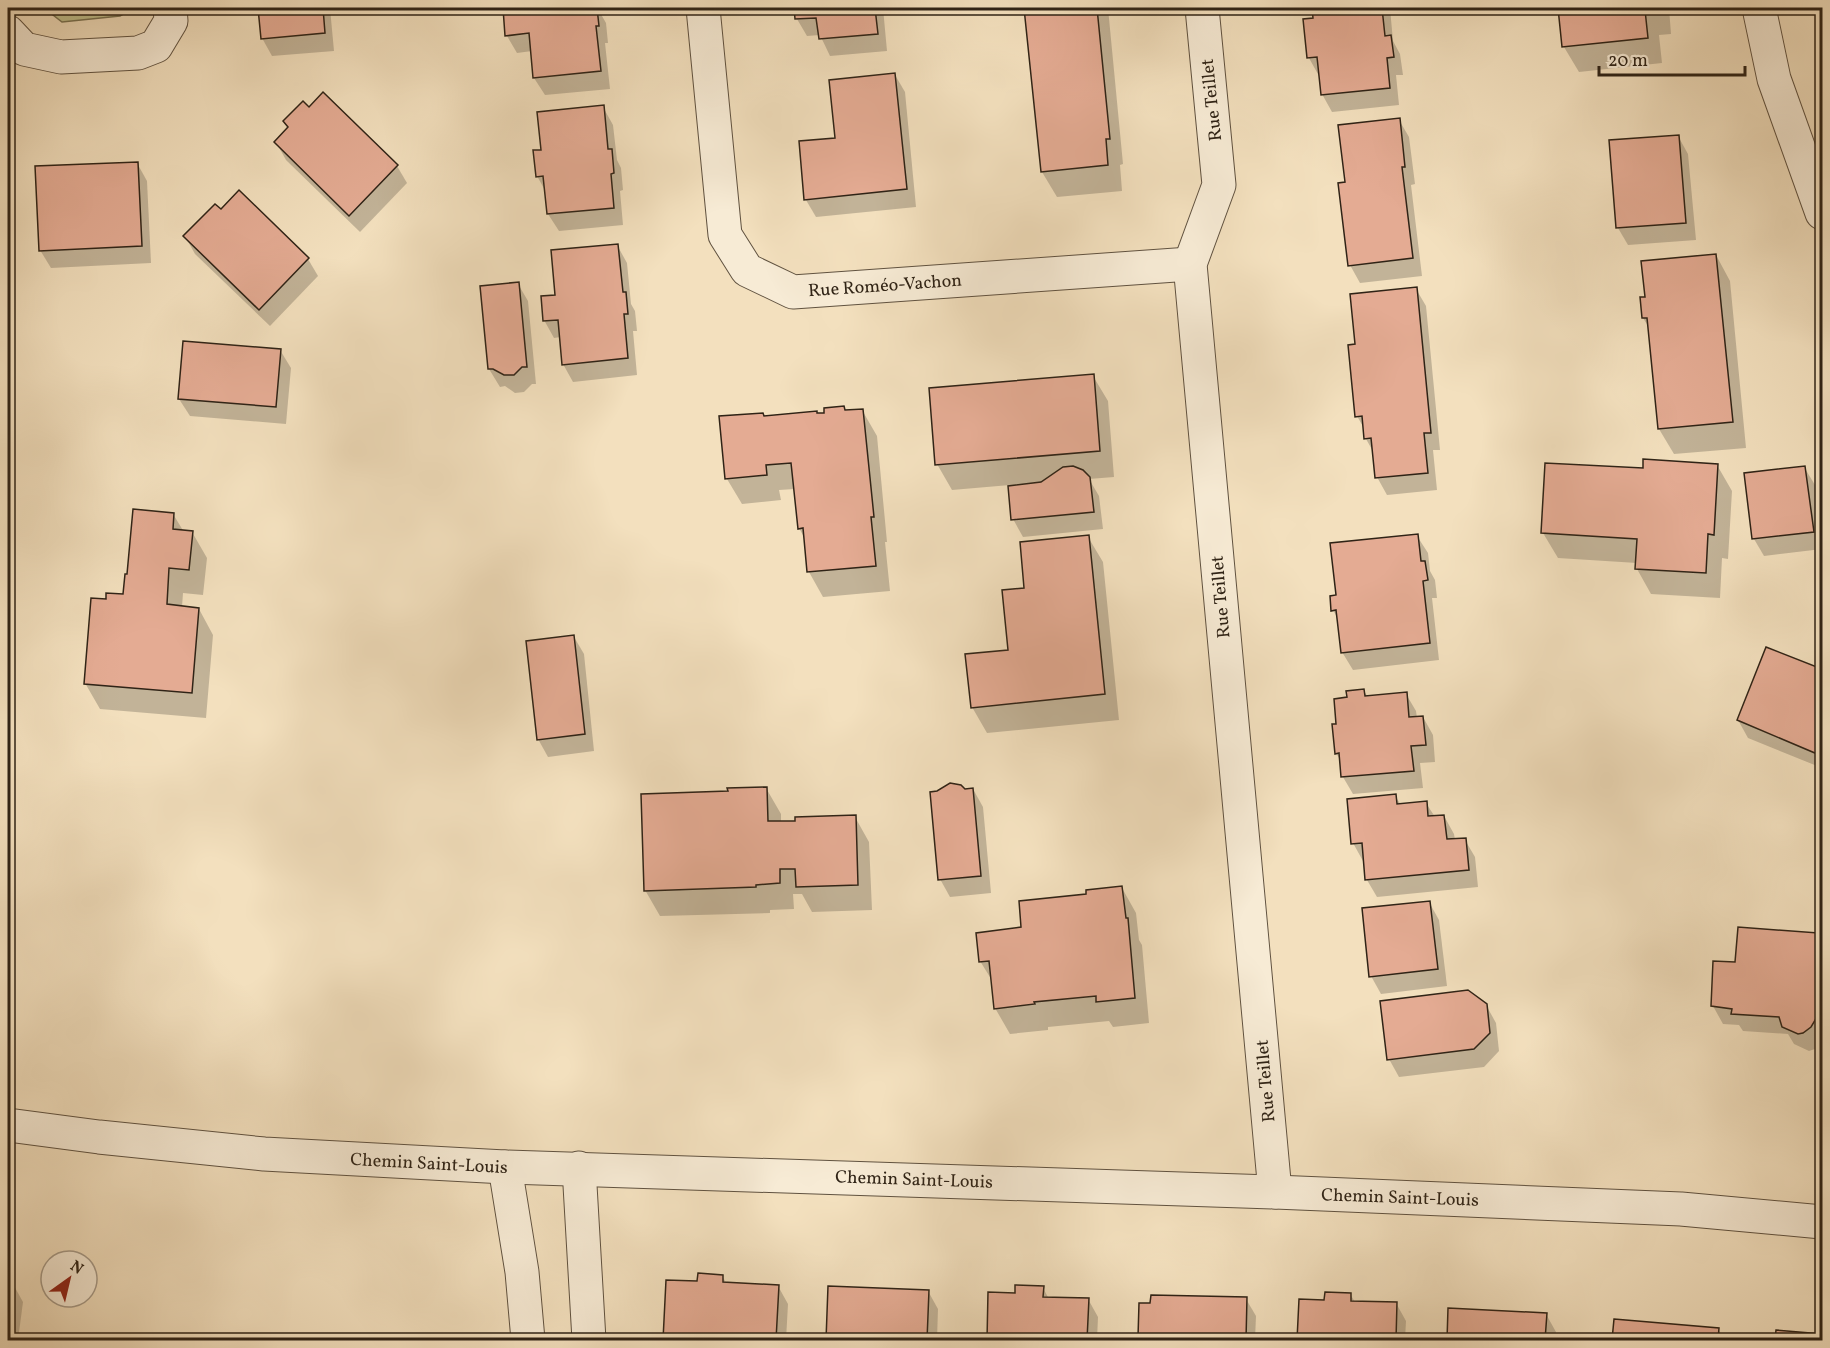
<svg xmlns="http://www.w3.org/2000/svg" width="1830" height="1348" viewBox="0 0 1830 1348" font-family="Vollkorn,serif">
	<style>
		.green { fill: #c0c18e; stroke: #787252; stroke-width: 1.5 }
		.shadow { fill: #0003 }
		.building { fill: #e4ab93; stroke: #2f2316; stroke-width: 1.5 }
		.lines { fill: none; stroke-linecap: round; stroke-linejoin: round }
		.minor-casing { stroke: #605240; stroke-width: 35 }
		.minor { stroke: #f7ebd5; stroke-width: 33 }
		.labels { text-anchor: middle; stroke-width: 4.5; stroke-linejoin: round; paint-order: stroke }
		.street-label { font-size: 18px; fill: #2f2316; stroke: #f7ebd5 }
	</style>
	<rect width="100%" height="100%" fill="#f3e0be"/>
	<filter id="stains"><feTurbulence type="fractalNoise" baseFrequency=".00333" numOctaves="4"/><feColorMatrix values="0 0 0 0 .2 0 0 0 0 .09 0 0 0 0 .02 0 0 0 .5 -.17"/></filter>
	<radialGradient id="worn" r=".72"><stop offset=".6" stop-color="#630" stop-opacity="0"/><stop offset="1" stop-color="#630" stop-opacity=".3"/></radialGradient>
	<path class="green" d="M44 8H134L120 16 62 22Z"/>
	<g class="shadow">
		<path d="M260 8H330L334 51 272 56 262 38Z"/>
		<path d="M504 8H601L602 16 606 23 608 43H605L610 89 545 95 534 78 532 51 517 53 507 36Z"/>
		<path d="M796 8H883L887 51 830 56 820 35 807 36 797 19Z"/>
		<path d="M1026 8H1108L1123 164 1120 165 1122 191 1057 197 1042 172Z"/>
		<path d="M1314 8H1390L1393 41 1400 54 1403 75H1396L1399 105 1332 112 1322 94 1320 75 1319 76 1309 58 1305 20 1315 19Z"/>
		<path d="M1559 8H1669L1671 34 1659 35 1662 63 1579 72 1564 47Z"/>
		<path d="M895 75 905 92 916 207 816 217 806 200 837 139Z"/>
		<path d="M603 107 613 125 617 160 621 168 623 190 620 191 623 225 559 231 548 214 546 192 537 176 543 151Z"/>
		<path d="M1399 120 1409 137 1415 184 1411 185 1422 276 1360 283 1350 265 1346 184Z"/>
		<path d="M1678 136 1688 154 1696 240 1628 245 1618 228Z"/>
		<path d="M276 142 397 166 407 183 360 232 286 160Z"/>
		<path d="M137 163 147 181 151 263 51 268 40 250Z"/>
		<path d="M185 236 308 259 318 276 270 326 195 254Z"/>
		<path d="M617 245 627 263 631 304 635 311 637 331H633L637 375 573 382 563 364 561 337 554 338 544 320 557 296Z"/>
		<path d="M1716 255 1730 281 1746 448 1674 454 1659 429 1650 329 1643 318 1646 298Z"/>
		<path d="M518 284 528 301 536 384H532L524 392 515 393 505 386 500 387 489 369Z"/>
		<path d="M1416 289 1426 306 1440 450H1433L1437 490 1387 495 1377 477 1374 453 1366 439 1365 430 1357 416V346Z"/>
		<path d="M280 350 291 368 286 424 190 416 179 399Z"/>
		<path d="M1093 376 1108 401 1114 477 1089 479 1099 496 1103 529 1023 537 1013 519 1010 485 952 490 937 464Z"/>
		<path d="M862 410 877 436 887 542H885L890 591 823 597 809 572 805 539 799 528 795 489 779 490 781 500 742 504 727 479 764 418Z"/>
		<path d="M1717 465 1732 491 1728 559 1722 558 1720 598 1651 594 1637 569V563L1558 558 1543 533 1644 470Z"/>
		<path d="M1804 467 1815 485 1822 549 1764 556 1754 539Z"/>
		<path d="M173 514 184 532H192L207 558 203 595 183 593 182 607 199 609 213 635 206 718 100 709 85 683 107 601 124 596 129 575Z"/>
		<path d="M1417 536 1428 553 1430 571 1435 580 1437 598H1432L1439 660 1353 670 1342 652 1339 621 1333 610 1338 597Z"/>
		<path d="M1088 537 1103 562 1119 720 987 733 972 707 1010 652 1026 589Z"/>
		<path d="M574 637 584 654 594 751 548 757 538 739Z"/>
		<path d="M1767 649 1822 671V768L1748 738 1738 720Z"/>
		<path d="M1363 690 1368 697 1406 694 1416 711 1417 718 1423 717 1433 735 1435 762 1420 763 1423 788 1353 794 1343 777 1341 761 1336 753 1338 726 1349 699Z"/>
		<path d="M766 788 781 814V823L855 817 869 842 872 910 812 912 802 894H793L794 909 770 910V913L660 916 645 890 729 793Z"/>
		<path d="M973 789 983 807 991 893 950 897 940 879 965 790Z"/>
		<path d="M1395 796 1401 805 1426 803 1435 817 1444 816 1454 834 1455 840H1465L1475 857 1478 887 1377 897 1367 880 1365 861H1363L1353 843Z"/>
		<path d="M1122 888 1136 913 1139 940 1142 945 1149 1023 1113 1027 1109 1021 1048 1027V1030L1010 1034 995 1008 993 982 980 961 1023 928 1088 895Z"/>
		<path d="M1822 898V1041L1818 1048 1809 1051 1794 1044 1788 1034 1743 1031 1739 1025 1723 1024 1713 1006 1737 964 1820 934Z"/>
		<path d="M1429 902 1439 920 1447 986 1381 994 1371 976Z"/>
		<path d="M1486 1005 1496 1023 1499 1051 1484 1067 1399 1077 1389 1059Z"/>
		<path d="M722 1276 727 1284 778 1286 788 1304 786 1340H664L667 1281 698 1283Z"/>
		<path d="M8 1283 13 1284 23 1302 18 1340H8Z"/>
		<path d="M829 1288 928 1291 938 1309 937 1340H828Z"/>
		<path d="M1043 1288 1049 1299H1088L1098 1317 1097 1340H988L989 1294 1016 1295Z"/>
		<path d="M1350 1294 1355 1302 1396 1303 1406 1321 1405 1340H1299L1300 1301 1326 1302Z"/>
		<path d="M1246 1299 1256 1316 1255 1340H1142L1140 1337Z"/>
		<path d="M1450 1309 1546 1314 1556 1332 1555 1340H1448Z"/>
		<path d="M1615 1321 1718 1329 1725 1340H1614Z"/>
		<path d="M1777 1331 1822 1335V1340H1776Z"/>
	</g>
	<g class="building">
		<path d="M258 8H323L325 33 261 39Z"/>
		<path d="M503 8H597L599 26H596L601 71 533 78 529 33 505 36Z"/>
		<path d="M794 8H875L878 34 819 39 816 18 795 19Z"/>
		<path d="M1024 8H1097L1110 139H1106L1108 165 1041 172Z"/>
		<path d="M1312 8H1382L1385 36 1391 35 1394 57 1387 58 1390 88 1321 95 1317 57 1307 58 1303 19 1313 18Z"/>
		<path d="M1558 8H1658L1645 10 1648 38 1562 47Z"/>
		<path d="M895 73 907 189 804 200 799 141 835 138 829 80Z"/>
		<path d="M323 92 398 165 349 216 274 142 288 127 283 121 303 101 309 107Z"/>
		<path d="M604 105 608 149H612L614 173 611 174 614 208 547 214 543 176 536 177 533 150H541L537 112Z"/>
		<path d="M1400 118 1405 167H1402L1413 258 1348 266 1338 183 1345 182 1338 125Z"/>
		<path d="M1679 135 1686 223 1616 228 1609 140Z"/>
		<path d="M138 162 142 246 39 251 35 166Z"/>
		<path d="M239 190 309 258 259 310 183 236 215 204 221 209Z"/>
		<path d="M618 244 623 292H626L628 314H624L628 358 562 365 558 320 543 321 541 296 555 295 551 250Z"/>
		<path d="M1716 254 1733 422 1658 429 1647 318H1642L1640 297H1645L1641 261Z"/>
		<path d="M519 282 527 367H522L514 375H504L493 369H488L480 286Z"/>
		<path d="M1417 287 1431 433H1424L1428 473 1375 478 1371 438 1364 439 1362 416 1355 417 1348 345 1355 344 1350 294Z"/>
		<path d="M183 341 281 349 276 407 178 399Z"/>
		<path d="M1094 374 1100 451 935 465 929 388Z"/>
		<path d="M844 406 845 410 863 409 874 517H871L876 566 807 572 803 528 798 529 791 463 766 465 767 475 725 479 719 416 763 413 764 416 817 411V413H824V408Z"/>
		<path d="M1643 459 1718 464 1714 535 1708 534 1706 573 1635 569 1637 539 1541 533 1545 463 1643 468Z"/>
		<path d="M1073 466 1083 470 1090 477 1094 512 1011 520 1008 486 1041 482 1063 467Z"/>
		<path d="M1805 466 1814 532 1752 539 1744 473Z"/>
		<path d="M133 509 174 513 173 529 193 531 189 570 169 568 167 604 199 608 192 693 84 684 91 598 106 599V593L123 594 125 574H127Z"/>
		<path d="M1418 534 1421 561H1425L1428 580 1423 581 1430 643 1341 653 1336 610 1331 611 1330 596 1336 595 1330 543Z"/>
		<path d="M1089 535 1105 694 971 708 965 654 1008 650 1002 590 1024 588 1020 542Z"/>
		<path d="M574 635 585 734 537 740 526 641Z"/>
		<path d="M1766 647 1822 669V756L1737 720Z"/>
		<path d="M1364 689 1365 696 1407 692 1409 717 1423 716 1426 745 1411 746 1414 771 1341 777 1339 753 1335 754 1332 724H1336L1334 699 1347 697 1346 691Z"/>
		<path d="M950 783 961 785 965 789 973 788 981 876 938 880 930 792 937 791Z"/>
		<path d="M767 787 768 821H795V817L856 815 858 885 796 887 795 869H780V883L756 885V887L644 891 641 794 728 791 727 788Z"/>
		<path d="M1396 794 1397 804 1427 801 1428 816 1444 815 1447 839 1466 838 1469 870 1365 880 1362 843 1351 844 1347 799Z"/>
		<path d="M1122 886 1126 918H1128L1135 998 1096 1002V996L1034 1002 1035 1004 994 1009 989 961 979 962 976 933 1021 927 1019 901 1086 894V890Z"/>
		<path d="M1822 888V941L1817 1017 1811 1027 1803 1033 1798 1034 1782 1027 1779 1017 1731 1014 1732 1009 1711 1006 1713 961 1735 962 1738 927 1818 933Z"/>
		<path d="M1430 901 1438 969 1369 977 1362 908Z"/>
		<path d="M1468 990 1487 1004 1490 1033 1474 1049 1387 1060 1380 1001Z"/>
		<path d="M698 1273 723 1275V1282L779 1285 776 1340H663L666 1280 697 1281Z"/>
		<path d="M8 1282 14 1283 8 1335Z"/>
		<path d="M1015 1285 1044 1286 1043 1297 1089 1298 1087 1340H987L988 1292 1015 1293Z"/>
		<path d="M828 1286 929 1290 927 1340H826Z"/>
		<path d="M1325 1292 1351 1293V1301L1397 1302 1396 1340H1297L1299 1299 1324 1300Z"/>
		<path d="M1151 1295 1247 1297 1246 1340H1150V1338L1138 1337 1139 1303H1150Z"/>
		<path d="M1448 1308 1547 1313 1545 1340H1447Z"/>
		<path d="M1614 1319 1719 1328 1718 1340H1612Z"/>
		<path d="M1776 1330 1822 1334V1340H1775Z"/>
	</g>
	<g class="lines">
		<defs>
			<g id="minor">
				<path d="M703 8 725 235 747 270 793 292 1190 264"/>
				<path d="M1202 8 1219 185 1190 264 1275 1192"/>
				<path d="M1759 8 1774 79 1822 213"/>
				<path d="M8 32 24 49 61 57 138 53 156 46 171 21 170 8"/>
				<path d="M8 1125 99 1137 264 1154 505 1167 1275 1192 1681 1209 1822 1222"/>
				<path d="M505 1167 522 1272 528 1340"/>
				<path d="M579 1168 589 1340"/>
			</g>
		</defs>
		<use href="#minor" class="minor-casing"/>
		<use href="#minor" class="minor"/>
	</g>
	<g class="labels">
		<g class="street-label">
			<text transform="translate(1211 100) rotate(-96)" y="6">Rue Teillet</text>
			<text transform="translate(885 285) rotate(-4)" y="6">Rue Roméo-Vachon</text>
			<text transform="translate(1220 597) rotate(-95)" y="6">Rue Teillet</text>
			<text transform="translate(1265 1081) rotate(-95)" y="6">Rue Teillet</text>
			<text transform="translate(429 1163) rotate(3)" y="6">Chemin Saint-Louis</text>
			<text transform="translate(914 1179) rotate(2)" y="6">Chemin Saint-Louis</text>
			<text transform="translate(1400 1197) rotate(2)" y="6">Chemin Saint-Louis</text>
		</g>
	</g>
	<rect width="1830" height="1348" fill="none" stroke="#f3e0be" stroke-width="30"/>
	<rect x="9" y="9" width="1812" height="1330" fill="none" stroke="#2f2316" stroke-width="3"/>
	<rect x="15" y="15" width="1800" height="1318" fill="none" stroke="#2f2316" stroke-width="1.5"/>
	<g transform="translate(69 1279) rotate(34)"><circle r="28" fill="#f7ebd5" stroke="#a79b89" stroke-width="1.5"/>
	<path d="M0-4.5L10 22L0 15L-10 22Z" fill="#8f2418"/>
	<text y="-9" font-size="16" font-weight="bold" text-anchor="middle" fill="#2f2316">N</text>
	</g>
	<path d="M1599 66v9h146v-9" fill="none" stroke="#2f2316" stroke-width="3"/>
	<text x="1608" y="66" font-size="18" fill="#2f2316" stroke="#f7ebd5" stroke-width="4.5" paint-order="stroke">20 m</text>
	<rect width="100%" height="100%" filter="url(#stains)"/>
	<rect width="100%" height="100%" fill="url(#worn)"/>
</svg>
